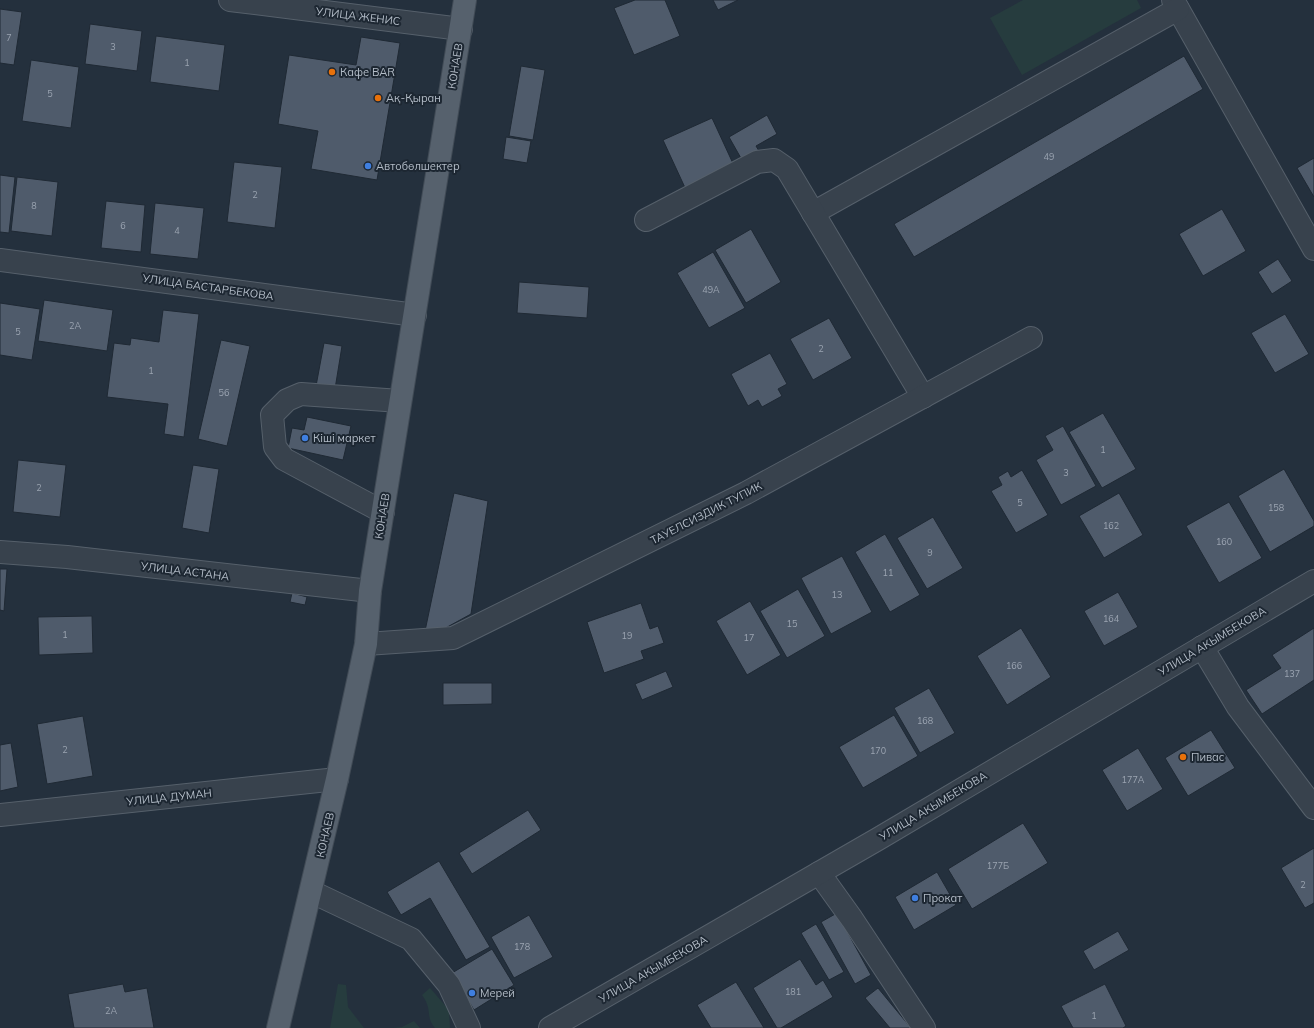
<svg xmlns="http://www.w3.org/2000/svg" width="1314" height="1028" viewBox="0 0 1314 1028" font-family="Mulish,sans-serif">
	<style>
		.green { fill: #263c3e }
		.building { fill: #4f5b6b; stroke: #1f2934 }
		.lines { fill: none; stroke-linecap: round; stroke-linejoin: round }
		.minor-casing { stroke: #56606b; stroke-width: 24 }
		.major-casing { stroke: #414b56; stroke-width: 24 }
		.minor { stroke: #38424d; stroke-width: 22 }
		.major { stroke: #56616d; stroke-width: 22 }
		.food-dot { fill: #e8710a; stroke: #1d2732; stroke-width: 1.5 }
		.shop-dot { fill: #3f7fe0; stroke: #1d2732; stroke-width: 1.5 }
		.labels { text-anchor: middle; stroke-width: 4; stroke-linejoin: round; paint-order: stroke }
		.number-label { font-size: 9px; fill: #9ba4b1 }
		.street-label { font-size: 11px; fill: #b4bdc8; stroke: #1d2732 }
		.poi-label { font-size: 11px; fill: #b4bdc8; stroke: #1d2732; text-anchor: start }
	</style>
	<rect width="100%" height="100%" fill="#24303d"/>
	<g class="green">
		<path d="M1023 0H1137L1141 8 1022 75 990 18Z"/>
		<path d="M338 984 346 985 348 1007 364 1028H330Z"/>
		<path d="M430 988 449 1010 450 1028H435C425 1017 433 1009 422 995Z"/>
		<path d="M414 1021 420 1028H393L402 1027Z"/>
	</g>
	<g class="building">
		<path d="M635 0H665L680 36 634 55 614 8Z"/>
		<path d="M713 0H738L718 10Z"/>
		<path d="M0 9 22 12 14 65 0 63Z"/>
		<path d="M90 24 142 31 137 71 85 64Z"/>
		<path d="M156 36 225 45 219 91 150 82Z"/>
		<path d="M361 37 400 43 377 180 311 169 318 131 278 124 289 55 356 65Z"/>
		<path d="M1184 56 1203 89 914 257 894 224Z"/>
		<path d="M31 60 79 67 71 128 22 121Z"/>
		<path d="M521 66 545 70 533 140 509 136Z"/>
		<path d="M767 115 777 134 756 146 759 151 742 160 729 137Z"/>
		<path d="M712 118 736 170 687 192 663 140Z"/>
		<path d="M506 137 531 141 527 163 503 159Z"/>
		<path d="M1314 158V197L1297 168Z"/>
		<path d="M234 162 282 167 275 228 227 222Z"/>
		<path d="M0 175 15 177 9 233 0 232Z"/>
		<path d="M17 177 58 182 52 236 11 231Z"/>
		<path d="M106 201 145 205 141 252 101 248Z"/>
		<path d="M155 203 204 208 198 259 150 254Z"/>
		<path d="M1222 209 1246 251 1203 276 1179 234Z"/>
		<path d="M751 229 781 282 746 303 715 250Z"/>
		<path d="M713 252 745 308 709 328 677 273Z"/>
		<path d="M1278 259 1292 281 1272 294 1258 272Z"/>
		<path d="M519 282 589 287 587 318 517 313Z"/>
		<path d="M44 300 113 310 107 351 38 341Z"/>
		<path d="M0 303 40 309 32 360 0 355Z"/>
		<path d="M163 310 199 314 184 437 164 434 168 404 107 397 114 343 130 345 131 338 159 342Z"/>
		<path d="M1285 314 1309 354 1275 373 1251 333Z"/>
		<path d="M829 318 852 358 813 380 790 339Z"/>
		<path d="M221 340 250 346 227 446 198 439Z"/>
		<path d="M324 343 342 346 335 389 316 386Z"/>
		<path d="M770 353 787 384 778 389 782 396 762 407 758 400 748 406 731 374Z"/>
		<path d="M1103 413 1136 469 1102 488 1069 432Z"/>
		<path d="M307 417 351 426 343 460 288 448 292 428 304 430Z"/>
		<path d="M1063 426 1096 486 1061 505 1036 460 1053 450 1045 436Z"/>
		<path d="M18 460 66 465 60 517 13 512Z"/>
		<path d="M193 465 219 469 209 533 182 528Z"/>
		<path d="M1284 469 1314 521V526L1270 552 1238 496Z"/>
		<path d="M1022 470 1048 515 1016 533 991 491 1002 485 998 477 1008 471 1011 477Z"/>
		<path d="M454 493 488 501 471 614 440 631H425Z"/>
		<path d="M1119 493 1143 535 1104 558 1079 516Z"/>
		<path d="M1229 502 1262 558 1219 583 1186 526Z"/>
		<path d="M933 517 963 568 927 589 897 538Z"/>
		<path d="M885 534 920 595 890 612 855 552Z"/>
		<path d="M842 556 872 612 831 634 801 578Z"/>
		<path d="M0 569H7L4 611 0 610Z"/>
		<path d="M798 589 825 636 787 658 760 611Z"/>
		<path d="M1118 592 1138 627 1104 646 1084 611Z"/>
		<path d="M292 593 307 597 305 605 290 602Z"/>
		<path d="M750 601 781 655 747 675 716 621Z"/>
		<path d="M641 603 650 629 658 626 664 643 641 651 644 659 604 673 587 622Z"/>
		<path d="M92 616 93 653 39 655 38 617Z"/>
		<path d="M1021 628 1051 677 1007 705 977 656Z"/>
		<path d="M1314 628V680L1262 714 1246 690 1281 668 1272 655Z"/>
		<path d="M666 671 673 687 642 700 635 684Z"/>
		<path d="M443 683H492V704L443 705Z"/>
		<path d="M929 688 955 733 920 753 894 708Z"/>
		<path d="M894 715 918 756 863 788 839 747Z"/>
		<path d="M83 716 93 776 47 784 37 724Z"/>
		<path d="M1211 730 1235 768 1188 796 1165 758Z"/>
		<path d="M11 743 18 787 0 791V745Z"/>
		<path d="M1138 748 1163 789 1127 811 1102 770Z"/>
		<path d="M528 810 541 830 472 874 459 853Z"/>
		<path d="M1023 823 1048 863 972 909 948 869Z"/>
		<path d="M1314 848V903L1305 908 1281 868Z"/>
		<path d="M439 861 490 947 466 960 430 898 401 915 387 892Z"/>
		<path d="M937 872 956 905 914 930 895 897Z"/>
		<path d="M837 913 871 975 855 984 821 922Z"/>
		<path d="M529 915 553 957 514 978 491 937Z"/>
		<path d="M816 924 844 972 829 980 801 933Z"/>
		<path d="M1118 931 1129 950 1094 970 1083 951Z"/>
		<path d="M492 949 514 985 474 1010 452 973Z"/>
		<path d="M800 959 816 985 823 980 833 997 781 1028H777L753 988Z"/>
		<path d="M736 982 764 1028H711L697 1005Z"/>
		<path d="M123 984 125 992 147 988 154 1028H74L68 994Z"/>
		<path d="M1105 984 1126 1026 1123 1028H1073L1061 1006Z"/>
		<path d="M878 988 911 1028H890L865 998Z"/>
	</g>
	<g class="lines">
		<defs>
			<g id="minor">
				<path d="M230 0 461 29"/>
				<path d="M1173 0 1314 249"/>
				<path d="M813 213 1178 9"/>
				<path d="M646 220 757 162 774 160 787 169 923 397"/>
				<path d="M0 260 415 315"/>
				<path d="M383 512 284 459 275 447 272 415 287 400 301 394 400 401"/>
				<path d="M0 552 67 557 370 591"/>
				<path d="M366 644 453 638 746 493 1031 338"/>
				<path d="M1202 647 1238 707 1314 808"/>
				<path d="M0 815 337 779"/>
				<path d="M819 873 852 919 924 1028"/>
				<path d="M312 892 411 939 449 985 469 1028"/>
				<path d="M550 1028 878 839 1314 581"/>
			</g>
			<path id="major" d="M278 1028 337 779 366 644 370 591 465 0"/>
		</defs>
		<use href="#minor" class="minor-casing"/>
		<use href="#major" class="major-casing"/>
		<use href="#minor" class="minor"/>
		<use href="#major" class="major"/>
	</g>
	<g class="food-dot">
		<circle cx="332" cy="72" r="4"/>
		<circle cx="378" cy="98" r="4"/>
		<circle cx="1183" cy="757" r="4"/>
	</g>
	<g class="shop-dot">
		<circle cx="368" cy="166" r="4"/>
		<circle cx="305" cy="438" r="4"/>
		<circle cx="915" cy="898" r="4"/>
		<circle cx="472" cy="993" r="4"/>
	</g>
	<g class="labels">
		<g class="number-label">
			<text x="9" y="41">7</text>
			<text x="113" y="50">3</text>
			<text x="187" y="66">1</text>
			<text x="50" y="97">5</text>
			<text x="1049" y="160">49</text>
			<text x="255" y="198">2</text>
			<text x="34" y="209">8</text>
			<text x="123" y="229">6</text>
			<text x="177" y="234">4</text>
			<text x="711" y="293">49А</text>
			<text x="75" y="329">2А</text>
			<text x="18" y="335">5</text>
			<text x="821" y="352">2</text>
			<text x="151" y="374">1</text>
			<text x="224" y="396">56</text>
			<text x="1103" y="453">1</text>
			<text x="1066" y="476">3</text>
			<text x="39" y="491">2</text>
			<text x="1020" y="506">5</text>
			<text x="1276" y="511">158</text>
			<text x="1111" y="529">162</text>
			<text x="1224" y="545">160</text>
			<text x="930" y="556">9</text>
			<text x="888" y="576">11</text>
			<text x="837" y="598">13</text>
			<text x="1111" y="622">164</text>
			<text x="792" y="627">15</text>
			<text x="65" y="638">1</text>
			<text x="627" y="639">19</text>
			<text x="749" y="641">17</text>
			<text x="1014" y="669">166</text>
			<text x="1292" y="677">137</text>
			<text x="925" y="724">168</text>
			<text x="65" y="753">2</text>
			<text x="878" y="754">170</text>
			<text x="1133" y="783">177А</text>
			<text x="998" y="869">177Б</text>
			<text x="1303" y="888">2</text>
			<text x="522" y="950">178</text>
			<text x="793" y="995">181</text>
			<text x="111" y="1014">2А</text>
			<text x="1094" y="1019">1</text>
		</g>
		<g class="street-label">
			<text transform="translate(358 16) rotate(7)" y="4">УЛИЦА ЖЕНИС</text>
			<text transform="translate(455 66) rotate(-81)" y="4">КОНАЕВ</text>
			<text transform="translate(208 287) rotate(8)" y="4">УЛИЦА БАСТАРБЕКОВА</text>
			<text transform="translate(706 513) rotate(-27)" y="4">ТАУЕЛСИЗДИК ТУПИК</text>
			<text transform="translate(382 516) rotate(-81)" y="4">КОНАЕВ</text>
			<text transform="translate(185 571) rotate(7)" y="4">УЛИЦА АСТАНА</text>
			<text transform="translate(1212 641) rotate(-31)" y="4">УЛИЦА АКЫМБЕКОВА</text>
			<text transform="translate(169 797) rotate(-6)" y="4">УЛИЦА ДУМАН</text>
			<text transform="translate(933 806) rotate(-31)" y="4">УЛИЦА АКЫМБЕКОВА</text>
			<text transform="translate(325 835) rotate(-77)" y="4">КОНАЕВ</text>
			<text transform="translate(653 969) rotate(-30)" y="4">УЛИЦА АКЫМБЕКОВА</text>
		</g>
		<g class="poi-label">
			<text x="340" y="76">Кафе BAR</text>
			<text x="386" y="102">Ақ-Қыран</text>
			<text x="376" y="170">Автобөлшектер</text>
			<text x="313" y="442">Кіші маркет</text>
			<text x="1191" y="761">Пивас</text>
			<text x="923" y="902">Прокат</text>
			<text x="480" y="997">Мерей</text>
		</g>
	</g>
</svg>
